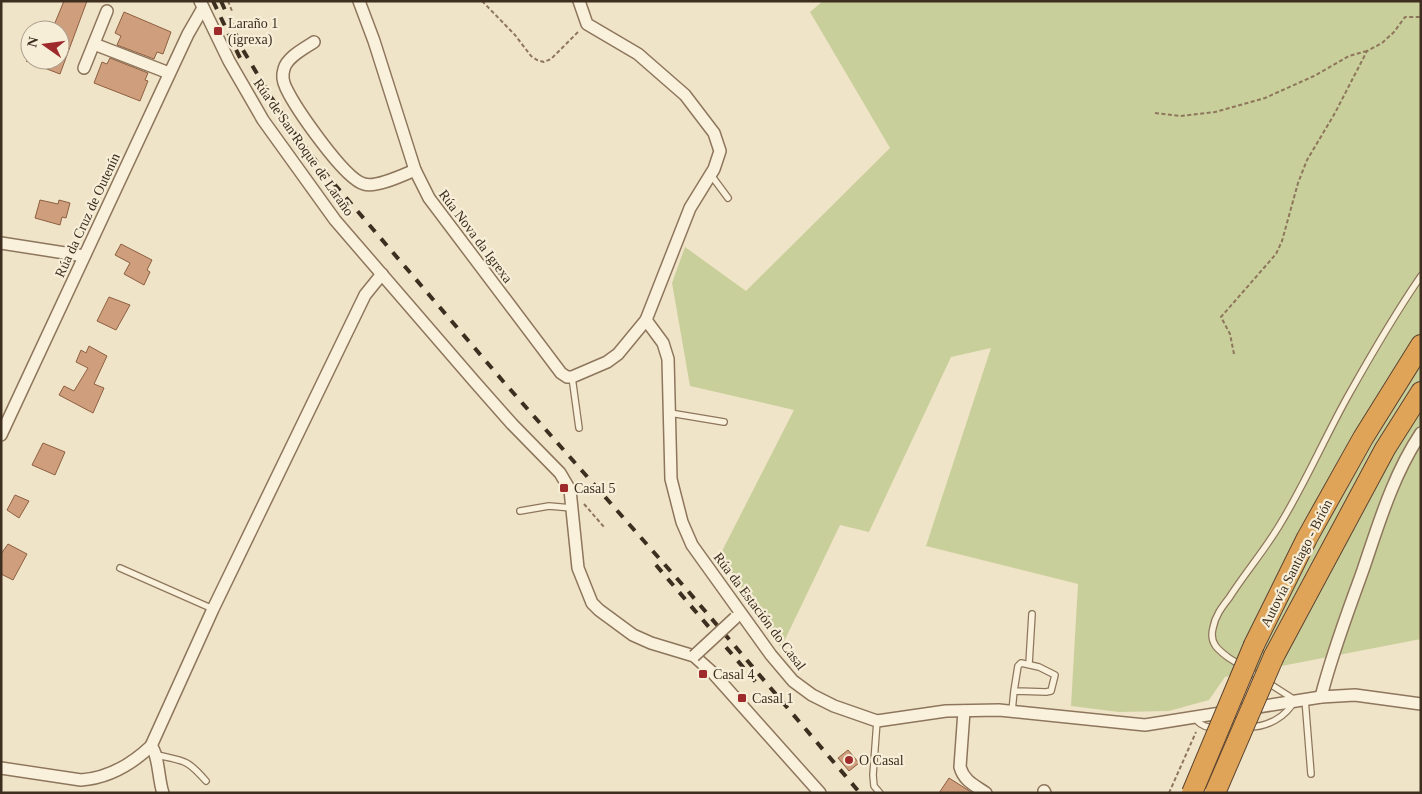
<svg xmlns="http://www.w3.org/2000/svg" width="1422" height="794" viewBox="0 0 1422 794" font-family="Georgia,serif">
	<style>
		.green { fill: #c9cf9b }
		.building { fill: #cf9f7d; stroke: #8d5f41 }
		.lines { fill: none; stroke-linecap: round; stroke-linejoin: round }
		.lane-casing { stroke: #8d765c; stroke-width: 8 }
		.street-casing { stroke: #8d765c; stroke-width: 14 }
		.highway-casing { stroke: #5b4430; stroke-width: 22 }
		.path { stroke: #8d765c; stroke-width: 2; stroke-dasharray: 4 2.5; stroke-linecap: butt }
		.lane { stroke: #faf1dc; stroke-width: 5.5 }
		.street { stroke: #faf1dc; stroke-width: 11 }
		.highway { stroke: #e0a458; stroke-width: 20 }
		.rail { stroke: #3d2e20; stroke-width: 4; stroke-dasharray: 9 9; stroke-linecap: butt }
		.street-bridge-casing { stroke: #8d765c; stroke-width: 14; stroke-linecap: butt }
		.highway-bridge-casing { stroke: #5b4430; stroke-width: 22; stroke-linecap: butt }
		.street-bridge { stroke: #faf1dc; stroke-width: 11 }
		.highway-bridge { stroke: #e0a458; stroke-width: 20 }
		.poi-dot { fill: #9e2a2b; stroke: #f7eed8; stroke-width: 2 }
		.labels { text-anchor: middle; stroke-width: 4.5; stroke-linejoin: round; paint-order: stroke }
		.poi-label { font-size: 14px; fill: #3d2e20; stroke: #f7eed8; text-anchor: start }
		.street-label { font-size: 14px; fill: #3d2e20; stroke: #f7eed8 }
	</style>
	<rect width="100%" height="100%" fill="#f0e4c8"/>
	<path class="green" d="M823 1H1421V639L1225 677 1209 700 1169 711 1119 712 1071 706 1078 584 926 546 991 348 951 357 869 532 840 525 781 648 720 555 794 410 690 386 672 283 685 247 746 291 890 148 810 12Z"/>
	<g class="building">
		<path d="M64 1H87L60 74 26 61 60 60V30H52Z"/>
		<path d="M124 12 171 32 163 54 157 52 154 59 117 45 121 36 115 33Z"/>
		<path d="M110 58 148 73 145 80 148 81 140 101 94 83 102 62 107 64Z"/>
		<path d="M40 200 58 204 59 200 70 203 66 218 62 217 60 225 35 218Z"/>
		<path d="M121 244 152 260 147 270 150 272 144 285 124 274 130 263 115 255Z"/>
		<path d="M109 297 130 305 116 330 97 321Z"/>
		<path d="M89 346 107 356 94 384 104 388 93 413 59 395 64 386 74 391 88 368 76 362 81 350 86 353Z"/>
		<path d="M43 443 65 452 55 475 32 465Z"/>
		<path d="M15 495 29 501 19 518 7 510Z"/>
		<path d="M8 544 27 554 13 580 1 574V554Z"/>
		<path d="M848 750 859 763 849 771 838 758Z"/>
		<path d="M949 778 968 790 972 793H939Z"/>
	</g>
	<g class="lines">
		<defs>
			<g id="lane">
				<path d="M711 175 728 198"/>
				<path d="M572 377 579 428"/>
				<path d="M670 413 724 422"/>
				<path d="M520 511 549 506 572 508"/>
				<path d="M120 568 213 609"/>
				<path d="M1029 664 1032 614"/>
				<path d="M1305 699 1311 774"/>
				<path d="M1012 711 1014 691 1046 692 1051 691 1055 675 1039 667 1021 663 1018 666 1014 691"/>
				<path d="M1196 718C1201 732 1226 727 1239 727"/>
				<path d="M877 721 873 775 874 786 880 793"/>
				<path d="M1248 727C1268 727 1286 717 1295 700L1229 658C1218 650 1209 643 1213 628 1215 616 1222 607 1229 598 1245 573 1264 551 1279 526 1305 484 1324 439 1348 396 1371 355 1394 315 1421 276"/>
				<path d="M157 755C184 761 187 759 206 781"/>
			</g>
			<g id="street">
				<path d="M200 1 229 61 263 120 335 220 474 381 512 424 560 473 570 490 578 568 592 603 599 610 633 635 651 643 694 656 713 673 820 793"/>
				<path d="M359 1 374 41 415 170 429 198 561 373 567 377H572L607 362 618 354 646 320 690 208 714 169 720 151 714 133 685 95 638 54 587 24 579 1"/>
				<path d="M314 42C305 48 287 57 284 69 282 75 283 82 286 88 295 107 344 179 364 184 376 188 403 175 415 170"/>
				<path d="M94 44 169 73"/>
				<path d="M84 68 107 11"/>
				<path d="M1 243 84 256"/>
				<path d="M646 320 663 343 668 359 671 479 682 522 692 545 771 655 793 681 812 695 834 706 877 721 946 711 999 710 1145 725 1321 697 1355 695 1421 704"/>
				<path d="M1 435 188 34 203 8"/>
				<path d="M1321 697C1332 653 1348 612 1363 570 1379 523 1393 475 1421 433"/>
				<path d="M964 711 960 767C964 781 974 785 986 793"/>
				<path d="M151 746C159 755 158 779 163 793"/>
				<path d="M1 768 81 780C108 778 132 764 151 746L213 609 365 295 382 274"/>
				<path d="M1044 791 1045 793"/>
			</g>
			<g id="highway">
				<path d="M1254 645 1307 538 1363 438 1421 345"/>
				<path d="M1274 656 1385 449 1421 392"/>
			</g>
		</defs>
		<use href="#lane" class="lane-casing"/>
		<use href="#street" class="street-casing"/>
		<use href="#highway" class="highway-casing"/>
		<g class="path">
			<path d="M228 1 232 11"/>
			<path d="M482 1 515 35 531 56 537 60 544 62 551 59 578 32"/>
			<path d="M1155 113 1180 116 1215 112 1265 98 1314 76 1349 56 1367 51"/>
			<path d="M1234 354 1230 334 1221 317 1276 254 1282 241 1298 183 1307 160 1335 113 1367 51 1382 43 1394 32 1405 17H1421"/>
			<path d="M584 504 604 527"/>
			<path d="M1169 793 1196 732"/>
		</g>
		<use href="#lane" class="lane"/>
		<use href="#street" class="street"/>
		<use href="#highway" class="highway"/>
		<g class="rail">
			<path d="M213 1 242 62"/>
			<path d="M221 1 243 50 271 97 296 135 330 179 502 380 688 591 860 793"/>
			<path d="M656 565 760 687"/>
		</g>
		<defs>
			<path id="street-bridge" d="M694 656 735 618"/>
			<g id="highway-bridge">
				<path d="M1192 793 1254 645"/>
				<path d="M1215 793 1274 656"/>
			</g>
		</defs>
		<use href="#street-bridge" class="street-bridge-casing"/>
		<use href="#highway-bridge" class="highway-bridge-casing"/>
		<use href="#street-bridge" class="street-bridge"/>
		<use href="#highway-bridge" class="highway-bridge"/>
	</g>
	<g class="poi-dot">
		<rect x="213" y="26" width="10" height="10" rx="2.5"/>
		<rect x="559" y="483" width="10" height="10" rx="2.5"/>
		<rect x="698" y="669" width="10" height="10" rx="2.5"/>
		<rect x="737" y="693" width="10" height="10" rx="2.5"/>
		<circle cx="849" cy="760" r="5"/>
	</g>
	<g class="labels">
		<g class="poi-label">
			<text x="228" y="28">Laraño 1<tspan x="228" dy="16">(igrexa)</tspan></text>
			<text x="574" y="493">Casal 5</text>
			<text x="713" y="679">Casal 4</text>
			<text x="752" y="703">Casal 1</text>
			<text x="859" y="765">O Casal</text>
		</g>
		<g class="street-label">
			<text transform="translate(304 147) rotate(55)" y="5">Rúa de San Roque de Laraño</text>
			<text transform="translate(87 215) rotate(-65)" y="5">Rúa da Cruz de Outenín</text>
			<text transform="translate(476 236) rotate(53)" y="5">Rúa Nova da Igrexa</text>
			<text transform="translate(1296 563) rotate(-63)" y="5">Autovía Santiago - Brión</text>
			<text transform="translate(760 611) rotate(53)" y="5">Rúa da Estación do Casal</text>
		</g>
	</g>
	<rect width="1422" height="794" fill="none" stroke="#3d2e20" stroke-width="5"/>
	<g transform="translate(45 45) rotate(284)"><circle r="24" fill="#f7eed8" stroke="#ada18e"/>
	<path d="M0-4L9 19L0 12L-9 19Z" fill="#9e2a2b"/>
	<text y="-8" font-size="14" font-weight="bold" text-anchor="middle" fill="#3d2e20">N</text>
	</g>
</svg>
